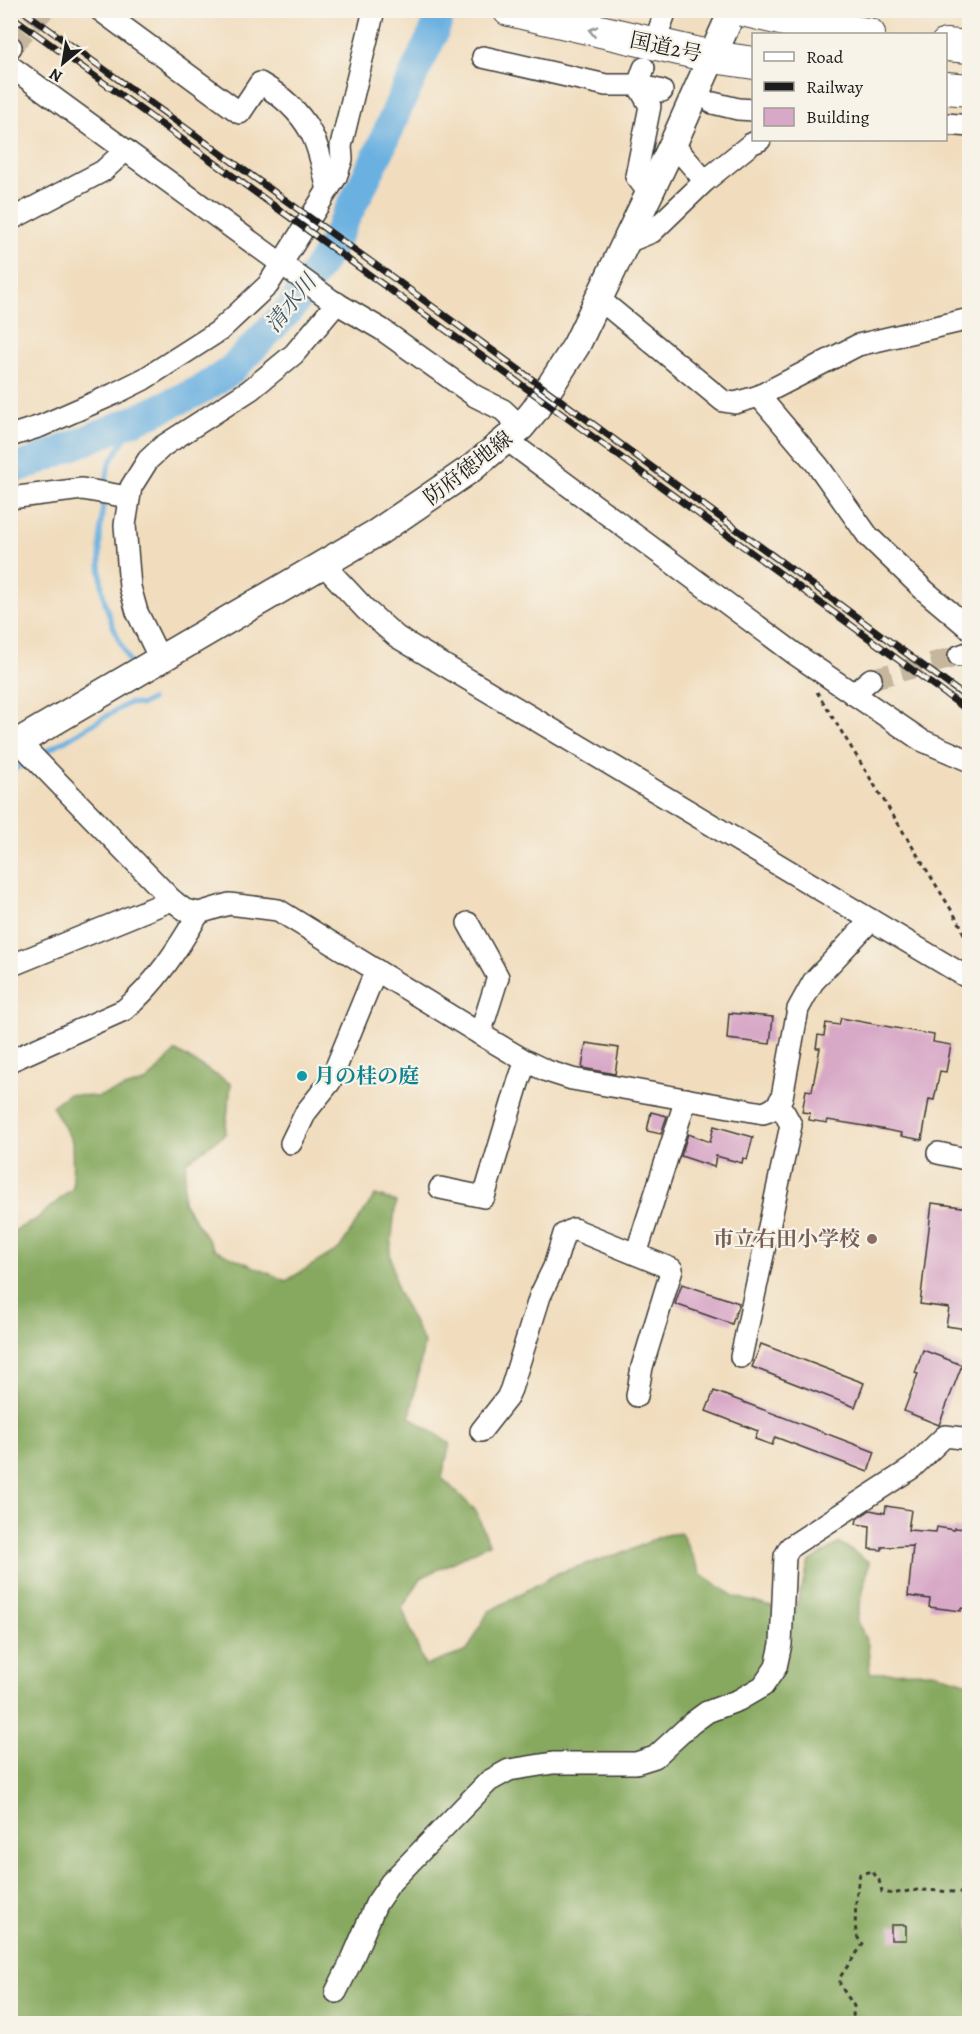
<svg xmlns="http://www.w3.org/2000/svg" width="980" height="2034" viewBox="0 0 980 2034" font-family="Alegreya,'Noto Serif JP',serif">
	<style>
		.forest { fill: #86a95e; stroke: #51623d; stroke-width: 1.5 }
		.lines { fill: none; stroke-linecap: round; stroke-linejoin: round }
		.stream { stroke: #6ab0e0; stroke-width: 5 }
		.river { stroke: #6ab0e0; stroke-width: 30 }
		.building { fill: #d8a9c7 }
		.minor-tunnel { stroke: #c6b69e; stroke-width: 21; stroke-dasharray: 21 10; stroke-linecap: butt }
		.minor-casing { stroke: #3c3934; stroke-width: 24 }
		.major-casing { stroke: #3c3934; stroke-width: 30 }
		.highway-casing { stroke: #3c3934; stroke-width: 34 }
		.path { stroke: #3c3934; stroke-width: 3; stroke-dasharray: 4.5 4.5; stroke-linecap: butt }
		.minor { stroke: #fff; stroke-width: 21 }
		.major { stroke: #fff; stroke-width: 27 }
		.highway { stroke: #fff; stroke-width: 32 }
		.rail-casing { stroke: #1c1c1c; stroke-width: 7 }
		.rail { stroke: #f7f3e8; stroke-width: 4.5; stroke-dasharray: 14; stroke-linecap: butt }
		.highway-bridge-casing { stroke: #3c3934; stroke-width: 34; stroke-linecap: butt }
		.highway-bridge { stroke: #fff; stroke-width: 32 }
		.oneway { stroke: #999 }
		.culture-dot { fill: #0f9aa8; stroke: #f7f3e8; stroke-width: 2 }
		.education-dot { fill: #8d6e63; stroke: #f7f3e8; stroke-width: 2 }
		.labels { text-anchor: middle; stroke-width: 4.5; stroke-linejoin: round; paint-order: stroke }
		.street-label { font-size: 21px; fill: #1c1c1c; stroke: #f7f3e8 }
		.culture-label { font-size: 21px; font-weight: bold; fill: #0d838f; stroke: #f7f3e8; text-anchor: start }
		.education-label { font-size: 21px; font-weight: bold; fill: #785e54; stroke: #f7f3e8; text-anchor: end }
		.water-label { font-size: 22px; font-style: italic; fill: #3b576a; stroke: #f7f3e8 }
	</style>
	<rect width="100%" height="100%" fill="#f7f3e8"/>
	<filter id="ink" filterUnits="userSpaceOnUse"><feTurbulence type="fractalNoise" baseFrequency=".0167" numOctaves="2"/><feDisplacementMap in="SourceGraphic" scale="12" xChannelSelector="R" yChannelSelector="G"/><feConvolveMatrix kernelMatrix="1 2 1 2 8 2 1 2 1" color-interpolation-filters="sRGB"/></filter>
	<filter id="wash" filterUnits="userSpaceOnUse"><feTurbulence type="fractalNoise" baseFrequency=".008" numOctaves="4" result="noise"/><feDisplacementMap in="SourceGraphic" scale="24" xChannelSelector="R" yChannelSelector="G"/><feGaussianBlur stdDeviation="1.35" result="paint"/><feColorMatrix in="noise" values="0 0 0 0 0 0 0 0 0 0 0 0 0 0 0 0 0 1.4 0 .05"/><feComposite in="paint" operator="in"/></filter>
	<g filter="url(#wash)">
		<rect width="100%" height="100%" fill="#f1ddbe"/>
		<path class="forest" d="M176 1051 231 1084 225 1134 186 1162 183 1202 214 1249 286 1281 339 1249 375 1195 396 1202 390 1252 397 1290 424 1343 410 1417 450 1443 442 1478 476 1511 489 1544 421 1578 402 1608 425 1666 467 1651 488 1612 558 1573 631 1550 664 1535 681 1533 701 1574 735 1597 794 1613 809 1562 840 1543 869 1562 857 1620 868 1645 870 1673 933 1672 969 1683V2023H11L10 1233 35 1220 73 1188 72 1141 52 1106 68 1094 97 1097 147 1081Z"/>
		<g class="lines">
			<g class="stream">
				<path d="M105 488 109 464 137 419"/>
				<path d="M104 497C100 527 98 557 102 586 105 612 118 638 129 661"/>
				<path d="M38 756 129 703 141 705 151 700"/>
				<path d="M10 772 30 761"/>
			</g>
			<path class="river" d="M10 469 26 465 137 419 201 390 230 371 290 309 328 253 379 152 398 107 433 34 442 10"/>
		</g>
		<g id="blocks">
			<g class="building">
				<path d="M729 1013 773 1017 770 1044 727 1039Z"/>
				<path d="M841 1018 934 1035 933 1042 951 1045 946 1072 940 1071 934 1100 929 1099 922 1140 901 1136 902 1133 865 1126 828 1120 827 1123 809 1120 810 1113 802 1112 806 1090 812 1091 820 1048H816L818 1035 824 1036 826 1023 839 1025Z"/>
				<path d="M586 1043 619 1048 615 1074 582 1068Z"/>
				<path d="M651 1112 667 1116 661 1134 647 1131Z"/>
				<path d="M714 1126 753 1137 747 1160 743 1158 742 1163 716 1156 714 1167 681 1156 688 1134 710 1142Z"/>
				<path d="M932 1203 969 1208V1314L967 1329 946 1326 949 1308 920 1304Z"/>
				<path d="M682 1284 739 1303 732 1324 675 1304Z"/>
				<path d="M761 1344 864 1383 855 1407 752 1367Z"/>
				<path d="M923 1350 962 1365 939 1425 904 1411 918 1374 915 1373Z"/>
				<path d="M714 1391 875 1452 868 1472 775 1437 772 1445 755 1439 758 1431 706 1411Z"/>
				<path d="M886 1506 911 1510 908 1530 936 1532 937 1527 954 1530V1528L969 1529V1609L961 1608V1611L929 1607 930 1599 908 1596 913 1546 882 1547V1550L869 1549 870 1526 856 1524 857 1519 870 1510 885 1513Z"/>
				<rect x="891" y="1925" width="15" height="15"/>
			</g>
		</g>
	</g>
	<g filter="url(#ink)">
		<use href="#blocks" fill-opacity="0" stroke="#3c3934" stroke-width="1.5"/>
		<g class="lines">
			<g class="minor-tunnel">
				<path d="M11 47 44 10"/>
				<path d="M871 679 959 656"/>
			</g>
			<defs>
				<g id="minor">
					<path d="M100 10 240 113 260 83C279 94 299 111 310 131 320 148 323 171 328 190"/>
					<path d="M659 30 666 10"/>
					<path d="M10 47H11"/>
					<path d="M483 57 606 85H638L662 91"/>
					<path d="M10 66 331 300 381 329 475 396 503 410 521 427"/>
					<path d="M644 68 638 85 650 106 636 176 649 193"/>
					<path d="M713 103 738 109 754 110"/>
					<path d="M946 124 970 126"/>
					<path d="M673 144 705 181"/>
					<path d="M10 220 103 171 126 150"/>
					<path d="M625 243 652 232 705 181 751 144 760 140"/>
					<path d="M598 298 723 401 735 403 759 396 858 345 970 319"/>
					<path d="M759 396 819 467 868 536 925 591 970 629"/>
					<path d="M10 436 41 426 114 394 144 379 219 331 268 285 336 177 342 159 341 146 374 10"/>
					<path d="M507 440 795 654 921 740 970 761"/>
					<path d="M10 498 82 489 128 497"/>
					<path d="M323 564 366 610 397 637 970 979"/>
					<path d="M959 656 970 652"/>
					<path d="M160 659 137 612 130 587 125 525 131 487 148 460 163 446 250 390 294 354 337 303"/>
					<path d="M853 694 871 679"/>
					<path d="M19 742 172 900 185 910 199 913 229 904 278 910 480 1034 526 1061 547 1071 572 1079 763 1113C773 1110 777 1107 782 1097L798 1009 813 982 871 920"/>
					<path d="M468 923 498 977 480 1034"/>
					<path d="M10 966 172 900"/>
					<path d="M10 1061 124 1010C155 985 179 947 199 913"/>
					<path d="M291 1143 306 1112 330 1082 376 970"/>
					<path d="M938 1153 970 1160"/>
					<path d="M440 1188 484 1197 519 1080 526 1061"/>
					<path d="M636 1254 686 1099"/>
					<path d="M741 1357 791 1125 784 1112 777 1106"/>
					<path d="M481 1431 507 1398 511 1389 540 1296 554 1267 564 1234 574 1229 672 1269 642 1367 637 1396"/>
					<path d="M336 1992 351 1962 376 1904 391 1882 489 1781 509 1770 553 1763H636L655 1757 692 1723 707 1712 739 1700 763 1686 776 1667 781 1644 785 1556 790 1547 912 1468 945 1436 970 1439"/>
				</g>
				<path id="major" d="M10 747 378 532 472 468 521 427 535 410 576 346 673 144 733 10"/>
				<g id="highway">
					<path d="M509 10 713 57 754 63"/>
					<path d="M801 24 869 34"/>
					<path d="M946 45 970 47"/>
					<path d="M946 88 970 90"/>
				</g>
			</defs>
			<use href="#minor" class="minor-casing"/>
			<use href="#major" class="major-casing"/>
			<use href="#highway" class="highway-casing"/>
			<g class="path">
				<path d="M817 692 960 924 970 951"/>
				<path d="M859 2024 853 2015 854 2006 840 1985V1977L863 1944C861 1941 858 1939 857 1936 853 1927 857 1883 860 1874L872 1871 879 1880 882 1892C896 1896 906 1890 920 1890 937 1890 953 1893 970 1892"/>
			</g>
			<use href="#minor" class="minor"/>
			<use href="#major" class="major"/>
			<use href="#highway" class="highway"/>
			<defs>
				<g id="rail">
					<path d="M22 10 399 282 970 700"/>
					<path d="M10 15 526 388 970 712"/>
				</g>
			</defs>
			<use href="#rail" class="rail-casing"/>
			<use href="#rail" class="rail"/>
			<defs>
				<path id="highway-bridge" d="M742 10 801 24"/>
			</defs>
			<use href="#highway-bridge" class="highway-bridge-casing"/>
			<use href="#highway-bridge" class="highway-bridge"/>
		</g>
		<defs><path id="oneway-chevron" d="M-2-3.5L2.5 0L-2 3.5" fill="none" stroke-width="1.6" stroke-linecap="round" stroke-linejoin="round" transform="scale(1.5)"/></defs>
		<use class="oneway" href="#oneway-chevron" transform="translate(593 31) rotate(-167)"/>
	</g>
	<circle class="culture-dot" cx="302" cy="1076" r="6"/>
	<circle class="education-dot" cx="872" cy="1239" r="6"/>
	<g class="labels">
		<g class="street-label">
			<text transform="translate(666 47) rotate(12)" y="7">国道2号</text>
			<text transform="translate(468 468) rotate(-38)" y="7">防府徳地線</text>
		</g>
		<g class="culture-label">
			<text x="314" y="1083">月の桂の庭</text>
		</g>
		<g class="education-label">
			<text x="860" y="1246">市立右田小学校</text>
		</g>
		<g class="water-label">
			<text transform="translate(290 303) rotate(-51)" y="8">清水川</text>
		</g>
	</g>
	<rect width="980" height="2034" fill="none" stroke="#f7f3e8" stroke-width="36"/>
	<rect x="752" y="33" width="195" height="108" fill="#f7f3e8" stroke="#9f9d96" stroke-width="1.5"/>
	<rect x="764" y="52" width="30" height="9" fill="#ffffff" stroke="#9f9d96" stroke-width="1.5"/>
	<text x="806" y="63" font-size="18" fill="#1c1c1c">Road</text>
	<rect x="764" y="82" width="30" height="9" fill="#1c1c1c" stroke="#9f9d96" stroke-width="1.5"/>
	<text x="806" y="93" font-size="18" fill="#1c1c1c">Railway</text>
	<rect x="764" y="108" width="30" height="18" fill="#d8a9c7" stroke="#9f9d96" stroke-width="1.5"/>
	<text x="806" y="123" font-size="18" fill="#1c1c1c">Building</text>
	<g transform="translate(63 63) rotate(210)" stroke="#f7f3e8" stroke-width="4.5" paint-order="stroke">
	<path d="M0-4.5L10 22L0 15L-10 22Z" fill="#1c1c1c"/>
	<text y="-9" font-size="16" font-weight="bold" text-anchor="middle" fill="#1c1c1c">N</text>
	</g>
</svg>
